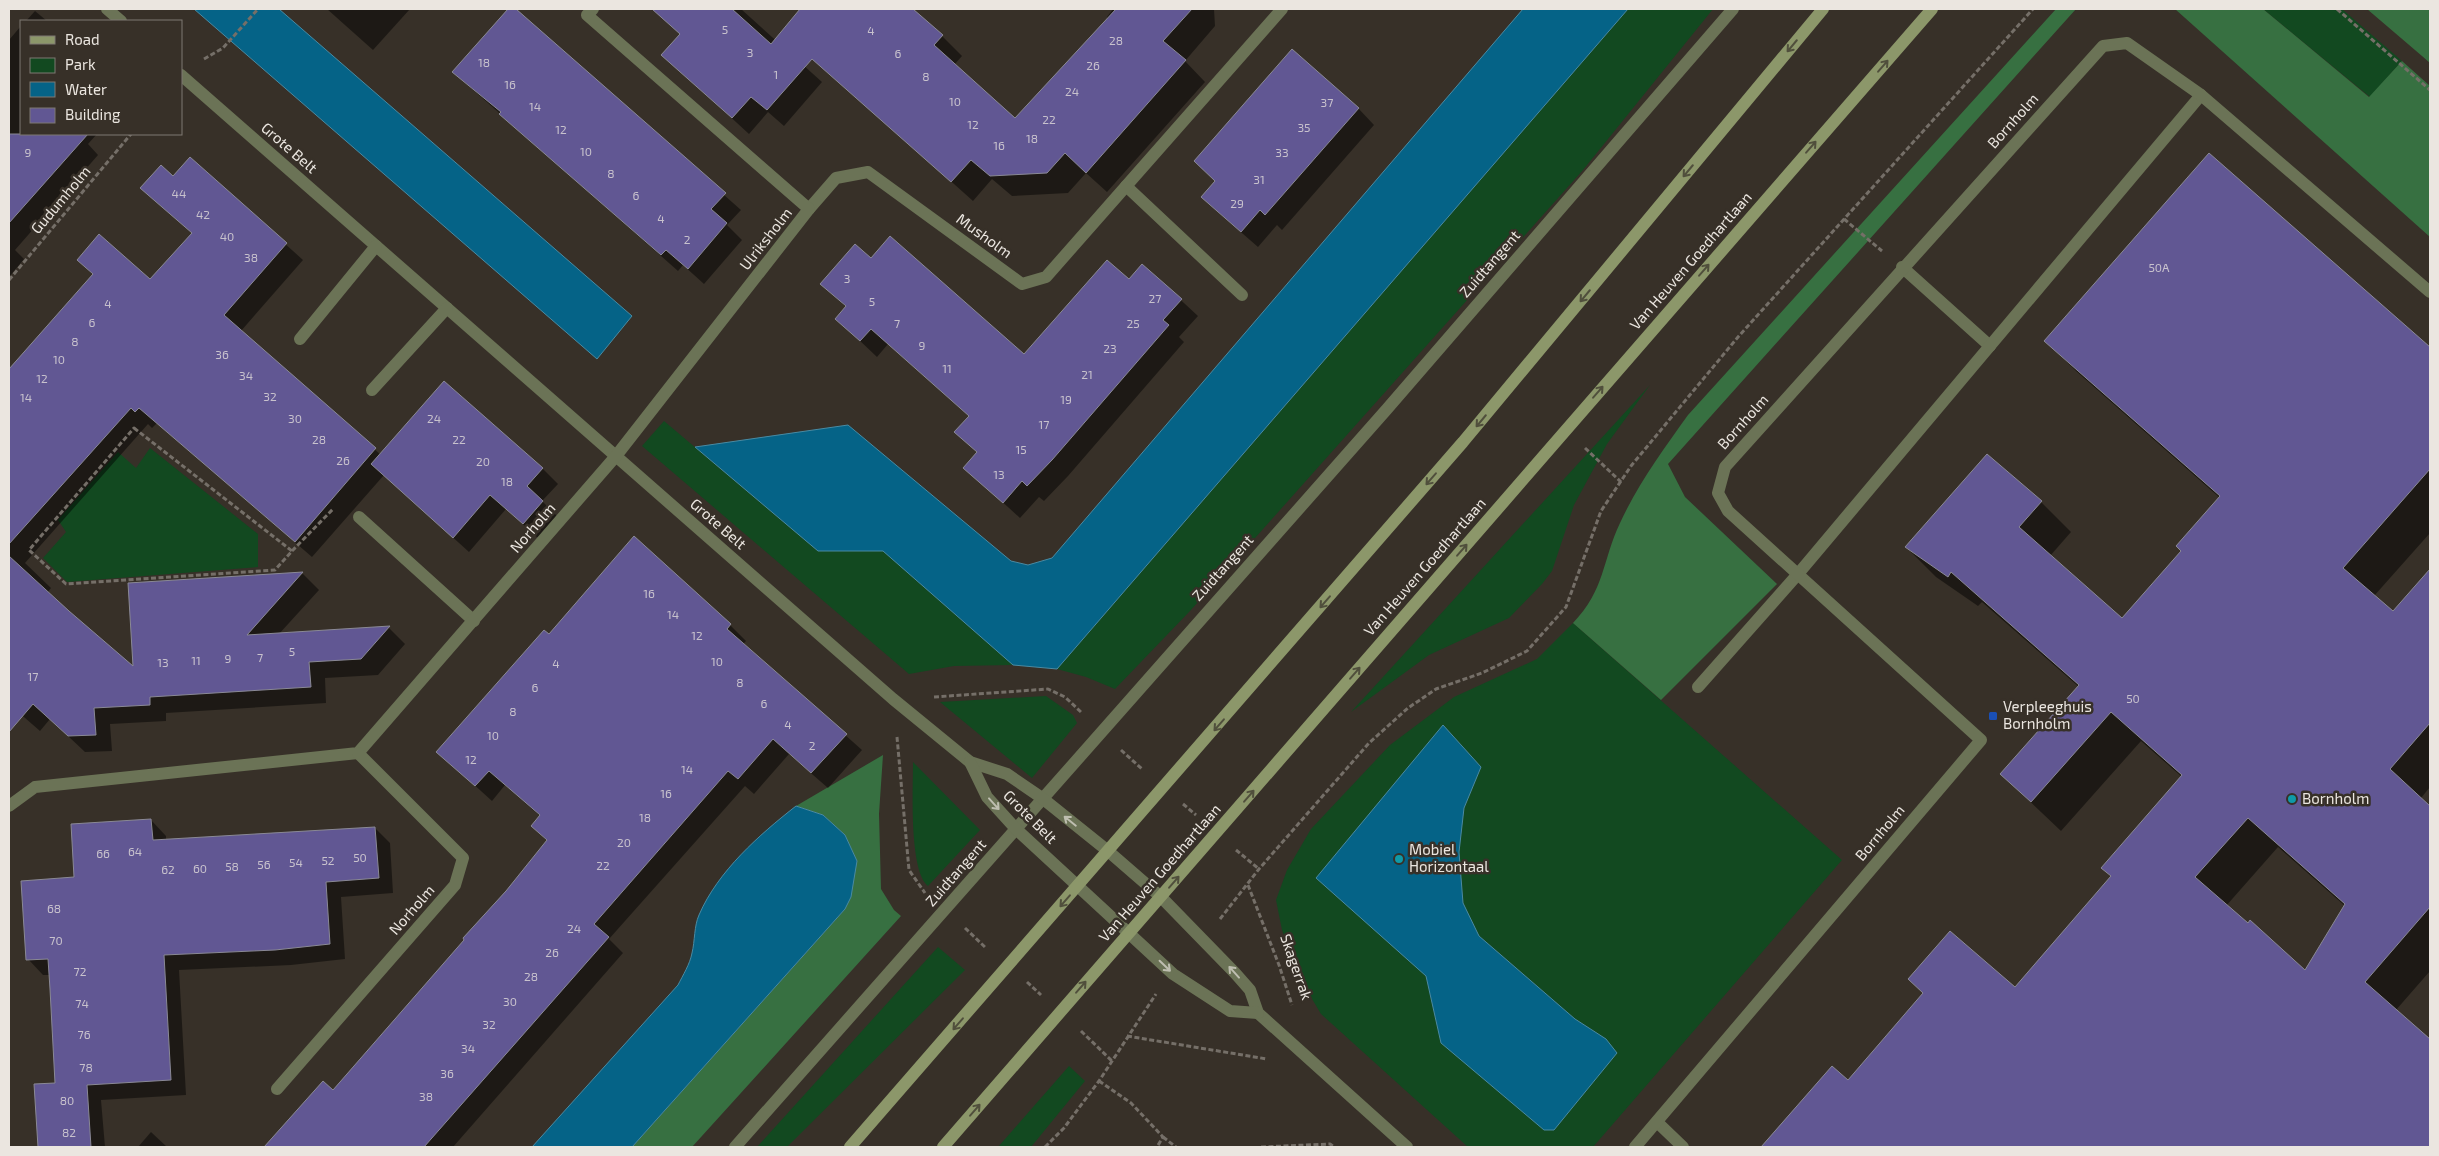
<svg xmlns="http://www.w3.org/2000/svg" width="2439" height="1156" viewBox="0 0 2439 1156" font-family="'Exo 2',sans-serif">
	<style>
		.green { fill: #124920; fill-rule: evenodd }
		.forest { fill: #377041 }
		.water { fill: #056387; stroke: #4a8aa2 }
		.shadow { fill: #0007; fill-rule: evenodd }
		.building { fill: #615793; stroke: #8a8995; fill-rule: evenodd }
		.lines { fill: none; stroke-linecap: round; stroke-linejoin: round }
		.path { stroke: #756f68; stroke-width: 3; stroke-dasharray: 5 2.5; stroke-linecap: butt }
		.lane { stroke: #6b7356; stroke-width: 12 }
		.street { stroke: #6b7356; stroke-width: 12 }
		.secondary { stroke: #8c976a; stroke-width: 12 }
		.oneway { stroke: #504f3c }
		.oneway2 { stroke: #bebeb0 }
		.transit-dot { fill: #1a4fb4; stroke: #373028; stroke-width: 2 }
		.culture-dot { fill: #0f9aa8; stroke: #373028; stroke-width: 2 }
		.labels { text-anchor: middle; stroke-width: 5; stroke-linejoin: round; paint-order: stroke }
		.number-label { font-size: 12px; fill: #c8c2cd }
		.street-label { font-size: 15px; fill: #ebe6e0; stroke: #373028 }
		.poi-label { font-size: 15px; fill: #ebe6e0; stroke: #373028; text-anchor: start }
	</style>
	<rect width="100%" height="100%" fill="#373028"/>
	<g class="green">
		<path d="M1628 9H1713L1583 170 1190 611 1115 689 1086 677 1057 669Z"/>
		<path d="M2263 9H2342L2402 61 2370 97Z"/>
		<path d="M1650 385 1607 444 1574 505 1552 571 1542 584 1509 618 1429 655 1351 712Z"/>
		<path d="M664 421 818 551H883L1013 665 954 666 909 674 642 446Z"/>
		<path d="M150 448 258 534V567L67 582 43 558 66 532 58 520 118 452 136 468Z"/>
		<path d="M1573 623 1842 860 1593 1147H1468L1321 1014 1299 977 1282 930 1276 900 1287 870 1311 829 1390 745 1454 697 1537 659ZM1443 725 1481 767 1464 808 1459 852 1463 903 1479 936 1575 1019 1606 1039 1441 1043 1426 976Z"/>
		<path d="M1046 696 1073 715 1077 723 1032 778 940 702Z"/>
		<path d="M913 762 980 830 928 886C909 870 913 789 913 762Z"/>
		<path d="M938 947 965 970 787 1147H757Z"/>
		<path d="M1069 1066 1085 1081 1031 1147H998Z"/>
	</g>
	<g class="forest">
		<path d="M2056 9H2076L1668 464 1685 497 1777 584 1661 700 1573 623C1605 590 1602 561 1620 523 1638 484 1663 450 1688 415Z"/>
		<path d="M2175 9H2263L2369 97 2402 61 2430 86V237Z"/>
		<path d="M2367 9H2430V63L2422 56Z"/>
		<path d="M883 755 879 814 881 889 894 910 901 916 692 1147H632L845 909 857 861 845 835 823 815 796 806Z"/>
	</g>
	<g class="water">
		<path d="M194 9H279L632 316 597 359Z"/>
		<path d="M1523 9H1628L1057 669 1013 665 883 551H818L695 447 848 425 1011 561 1028 565 1052 558Z"/>
		<path d="M1443 725 1481 767 1464 808 1459 852 1463 903 1479 936 1575 1019 1606 1039 1617 1053 1554 1130H1544L1441 1043 1426 976 1316 878Z"/>
		<path d="M796 806 823 815 845 835 857 861 851 897 845 909 632 1147H532L678 985C683 975 690 964 692 953 695 941 694 926 699 915 718 871 759 835 796 806Z"/>
	</g>
	<g class="shadow">
		<path d="M327 9H410L373 50Z"/>
		<path d="M509 9H514L741 210 727 225 742 240 704 284 683 265 678 271 453 72Z"/>
		<path d="M676 9H741L822 82 784 126 768 112 749 134 663 55 681 35 666 20Z"/>
		<path d="M818 9H854L867 20 877 9 899 28 942 36 962 56 954 65 1015 120 1108 19 1107 17 1113 9H1214L1215 26 1185 61 1205 82 1107 192 1086 173 1068 193 1012 196 992 179 973 201 792 39Z"/>
		<path d="M35 11 47 21H26Z"/>
		<path d="M21 26V134H97L88 144 98 155 15 250 24 259 9 277V40Z"/>
		<path d="M1358 108 1374 125 1282 230 1277 225 1258 247 1219 213 1216 182Z"/>
		<path d="M2209 155 2430 349V533L2374 596 2394 613 2430 571V787L2421 798 2430 807V971L2396 1010 2430 1040V1147H1786L1773 1135 1848 1081 2015 989 2112 877 2182 777 2141 741 2061 831 2001 774 2079 687 1982 602 1978 606 1936 577 1906 547 2041 502 2071 532 2050 556 2122 620 2183 551 2220 498 2076 371 2046 341ZM2278 847 2345 906 2305 972 2226 906Z"/>
		<path d="M190 158 303 260 241 331 381 455 542 468 558 484 542 501 558 517 539 539 506 509 469 552 384 475 312 557 157 423 152 428 148 424 25 563 51 588 47 593 134 669 129 584 303 574 319 590 279 634 389 628 405 644 378 675 325 678 326 703 166 713V721L110 724 112 751 85 752 50 719 40 731 9 704V372L93 275 78 260 150 281 193 234 142 188 173 178Z"/>
		<path d="M871 259 1024 355 1129 280 1143 265 1198 316 1179 337 1184 342 1068 476 1044 501 1039 497 1020 518 964 467 978 453 956 432 970 417 888 344 877 357 837 319 847 308 822 284Z"/>
		<path d="M634 537 730 625 746 641 743 644 862 750 828 788 789 754 754 794 745 786 609 939 623 953 453 1147H266L323 1083 333 1091 507 892 548 842 532 826 540 816 505 785 492 801 438 752 549 635Z"/>
		<path d="M151 820 166 836V841L375 828 390 843 393 893 341 897 345 959 291 965 179 970 186 1095 101 1100 105 1147H39L35 1085 57 1084 50 975H43L28 959 76 878Z"/>
		<path d="M151 1132 167 1147H138Z"/>
	</g>
	<g class="building">
		<path d="M508 9H516L726 193 711 209 727 223 688 269 666 250 661 255 499 114 501 112 452 72Z"/>
		<path d="M652 9H732L771 44 800 9H913L943 35 934 45 1015 118 1116 9H1192L1163 41 1186 60 1086 173 1065 153 1047 173 990 176 971 160 951 182 812 59 767 110 751 97 732 118 661 55 680 34Z"/>
		<path d="M1292 49 1359 108 1265 215 1260 210 1241 232 1201 197 1215 181 1194 161Z"/>
		<path d="M9 134H88L9 223Z"/>
		<path d="M2209 153 2430 347V469L2343 568 2393 611 2430 569V723L2390 769 2430 806V907L2365 982 2430 1039V1147H1761L1832 1066 1848 1080 1923 993 1908 979 1950 931 2015 987 2111 876 2101 868 2182 775 2111 712 2031 802 2000 774 2079 685 1951 572 1948 577 1905 547 1987 454 2042 501 2019 527 2122 618 2181 551 2176 546 2220 496 2044 341ZM2248 818 2345 904 2305 970 2250 920 2248 923 2195 877Z"/>
		<path d="M190 157 287 243 224 315 376 448 295 542 139 408 135 412 131 408 9 544V369L93 274 77 260 99 234 150 279 192 233 140 188 161 165 173 176Z"/>
		<path d="M890 236 1024 354 1107 260 1129 279 1142 264 1182 299 1163 320 1169 325 1052 460 1027 486 1022 481 1003 503 963 468 977 452 954 432 969 416 871 329 860 341 835 319 846 306 820 284 855 244 871 258Z"/>
		<path d="M444 381 543 468 527 486 543 501 523 524 490 495 453 538 371 464Z"/>
		<path d="M634 536 731 624 727 629 847 734 811 773 773 739 738 779 728 771 594 924 609 937 424 1147H264L323 1081 333 1090 464 940 463 938 506 891 547 840 531 826 540 815 489 771 475 786 436 752 544 630 549 634Z"/>
		<path d="M9 556 69 611 133 666 128 583 303 572 247 635 390 626 361 659 309 662 311 687 150 697V705L94 708 96 735 68 736 33 704 9 732Z"/>
		<path d="M151 819 153 840 375 827 379 878 326 882 330 944 275 950 164 955 171 1080 87 1085 91 1147H38L34 1084 55 1083 50 989 48 959 26 960 21 881 74 877 71 824Z"/>
	</g>
	<g class="lines">
		<g class="path">
			<path d="M2337 9 2430 90"/>
			<path d="M204 59 223 48 258 9"/>
			<path d="M1844 219 1882 251"/>
			<path d="M9 280 131 134"/>
			<path d="M134 428 292 551 275 570 66 584 29 550Z"/>
			<path d="M1585 448 1621 482"/>
			<path d="M292 551 333 509"/>
			<path d="M934 697 1048 689 1065 697 1082 713"/>
			<path d="M897 737 909 870 925 893"/>
			<path d="M1121 750 1142 769"/>
			<path d="M1183 804 1196 815"/>
			<path d="M1236 850 1259 869"/>
			<path d="M1248 885 1279 965 1292 1005"/>
			<path d="M1220 919 1259 869 1369 743 1408 708 1436 689 1482 673 1527 651 1566 607 1601 511 1631 466 1738 337 2033 9"/>
			<path d="M965 928 986 948"/>
			<path d="M1027 982 1041 995"/>
			<path d="M1081 1031 1112 1061"/>
			<path d="M1127 1036 1267 1059"/>
			<path d="M1099 1081 1131 1103 1163 1137 1157 1147"/>
			<path d="M1163 1137 1176 1147"/>
			<path d="M1045 1147 1064 1128 1099 1081 1156 994"/>
			<path d="M1261 1147 1330 1144 1334 1147"/>
		</g>
		<g class="lane">
			<path d="M1902 267 1990 346"/>
			<path d="M1698 687 1798 574 2201 95"/>
			<path d="M735 1147 1387 409 1733 9"/>
		</g>
		<g class="street">
			<path d="M107 9 121 21"/>
			<path d="M181 75 893 699 970 762 1007 774 1042 798 1108 851 1161 897 1235 973 1250 990 1258 1013 1407 1147"/>
			<path d="M1126 186 1242 295"/>
			<path d="M809 209 836 178 868 172 1022 284 1046 277 1282 9"/>
			<path d="M300 339 376 246"/>
			<path d="M372 390 447 308"/>
			<path d="M359 517 474 621"/>
			<path d="M970 762 987 797 1016 829 1173 974 1230 1011 1258 1013"/>
			<path d="M9 806 35 787 358 753 616 456 809 209 587 15 593 9"/>
			<path d="M277 1089 455 885 463 858 358 753"/>
			<path d="M1657 1122 1683 1147"/>
			<path d="M1635 1147 1981 740 1728 511 1718 493 1725 467 2103 46 2127 43 2201 95 2430 292"/>
		</g>
		<g class="secondary">
			<path d="M850 1147 1463 442 1823 9"/>
			<path d="M943 1147 1932 9"/>
		</g>
	</g>
	<defs><path id="oneway-shaft" d="M-6 0H5M1.5-3L5.5 0L1.5 3" fill="none" stroke-width="1.6" stroke-linecap="round" stroke-linejoin="round" transform="scale(1.25)"/></defs>
	<g class="oneway">
		<use href="#oneway-shaft" transform="translate(1792 46) rotate(130)"/>
		<use href="#oneway-shaft" transform="translate(1883 66) rotate(-49)"/>
		<use href="#oneway-shaft" transform="translate(1811 147) rotate(-49)"/>
		<use href="#oneway-shaft" transform="translate(1688 171) rotate(130)"/>
		<use href="#oneway-shaft" transform="translate(1704 270) rotate(-49)"/>
		<use href="#oneway-shaft" transform="translate(1585 296) rotate(130)"/>
		<use href="#oneway-shaft" transform="translate(1598 392) rotate(-49)"/>
		<use href="#oneway-shaft" transform="translate(1481 421) rotate(130)"/>
		<use href="#oneway-shaft" transform="translate(1431 479) rotate(131)"/>
		<use href="#oneway-shaft" transform="translate(1462 550) rotate(-49)"/>
		<use href="#oneway-shaft" transform="translate(1325 602) rotate(131)"/>
		<use href="#oneway-shaft" transform="translate(1355 673) rotate(-49)"/>
		<use href="#oneway-shaft" transform="translate(1219 725) rotate(131)"/>
		<use href="#oneway-shaft" transform="translate(1249 796) rotate(-49)"/>
		<use href="#oneway-shaft" transform="translate(1174 882) rotate(-49)"/>
		<use href="#oneway-shaft" transform="translate(1065 901) rotate(131)"/>
		<use href="#oneway-shaft" transform="translate(1081 987) rotate(-49)"/>
		<use href="#oneway-shaft" transform="translate(958 1024) rotate(131)"/>
		<use href="#oneway-shaft" transform="translate(975 1110) rotate(-49)"/>
	</g>
	<g class="oneway2">
		<use href="#oneway-shaft" transform="translate(994 804) rotate(48)"/>
		<use href="#oneway-shaft" transform="translate(1070 821) rotate(-141)"/>
		<use href="#oneway-shaft" transform="translate(1165 966) rotate(44)"/>
		<use href="#oneway-shaft" transform="translate(1234 972) rotate(-132)"/>
	</g>
	<rect class="transit-dot" x="1988" y="711" width="10" height="10" rx="2.5"/>
	<g class="culture-dot">
		<circle cx="2292" cy="799" r="5"/>
		<circle cx="1399" cy="859" r="5"/>
	</g>
	<g class="labels">
		<g class="number-label">
			<text x="725" y="34">5</text>
			<text x="871" y="35">4</text>
			<text x="1116" y="45">28</text>
			<text x="750" y="57">3</text>
			<text x="898" y="58">6</text>
			<text x="484" y="67">18</text>
			<text x="1093" y="70">26</text>
			<text x="776" y="79">1</text>
			<text x="926" y="81">8</text>
			<text x="510" y="89">16</text>
			<text x="1072" y="96">24</text>
			<text x="955" y="106">10</text>
			<text x="1327" y="107">37</text>
			<text x="535" y="111">14</text>
			<text x="1049" y="124">22</text>
			<text x="973" y="129">12</text>
			<text x="1304" y="132">35</text>
			<text x="561" y="134">12</text>
			<text x="1032" y="143">18</text>
			<text x="999" y="150">16</text>
			<text x="586" y="156">10</text>
			<text x="28" y="157">9</text>
			<text x="1282" y="157">33</text>
			<text x="611" y="178">8</text>
			<text x="1259" y="184">31</text>
			<text x="179" y="198">44</text>
			<text x="636" y="200">6</text>
			<text x="1237" y="208">29</text>
			<text x="203" y="219">42</text>
			<text x="661" y="223">4</text>
			<text x="227" y="241">40</text>
			<text x="687" y="244">2</text>
			<text x="251" y="262">38</text>
			<text x="2159" y="272">50A</text>
			<text x="847" y="283">3</text>
			<text x="1155" y="303">27</text>
			<text x="872" y="306">5</text>
			<text x="108" y="308">4</text>
			<text x="92" y="327">6</text>
			<text x="897" y="328">7</text>
			<text x="1133" y="328">25</text>
			<text x="75" y="346">8</text>
			<text x="922" y="350">9</text>
			<text x="1110" y="353">23</text>
			<text x="222" y="359">36</text>
			<text x="59" y="364">10</text>
			<text x="947" y="373">11</text>
			<text x="1087" y="379">21</text>
			<text x="246" y="380">34</text>
			<text x="42" y="383">12</text>
			<text x="270" y="401">32</text>
			<text x="26" y="402">14</text>
			<text x="1066" y="404">19</text>
			<text x="295" y="423">30</text>
			<text x="434" y="423">24</text>
			<text x="1044" y="429">17</text>
			<text x="319" y="444">28</text>
			<text x="459" y="444">22</text>
			<text x="1021" y="454">15</text>
			<text x="343" y="465">26</text>
			<text x="483" y="466">20</text>
			<text x="999" y="479">13</text>
			<text x="507" y="486">18</text>
			<text x="649" y="598">16</text>
			<text x="673" y="619">14</text>
			<text x="697" y="640">12</text>
			<text x="292" y="656">5</text>
			<text x="260" y="662">7</text>
			<text x="228" y="663">9</text>
			<text x="196" y="665">11</text>
			<text x="717" y="666">10</text>
			<text x="163" y="667">13</text>
			<text x="556" y="668">4</text>
			<text x="33" y="681">17</text>
			<text x="740" y="687">8</text>
			<text x="535" y="692">6</text>
			<text x="2133" y="703">50</text>
			<text x="764" y="708">6</text>
			<text x="513" y="716">8</text>
			<text x="788" y="729">4</text>
			<text x="493" y="740">10</text>
			<text x="812" y="750">2</text>
			<text x="471" y="764">12</text>
			<text x="687" y="774">14</text>
			<text x="666" y="798">16</text>
			<text x="645" y="822">18</text>
			<text x="624" y="847">20</text>
			<text x="135" y="856">64</text>
			<text x="103" y="858">66</text>
			<text x="360" y="862">50</text>
			<text x="328" y="865">52</text>
			<text x="296" y="867">54</text>
			<text x="264" y="869">56</text>
			<text x="603" y="870">22</text>
			<text x="232" y="871">58</text>
			<text x="200" y="873">60</text>
			<text x="168" y="874">62</text>
			<text x="54" y="913">68</text>
			<text x="574" y="933">24</text>
			<text x="56" y="945">70</text>
			<text x="552" y="957">26</text>
			<text x="80" y="976">72</text>
			<text x="531" y="981">28</text>
			<text x="510" y="1006">30</text>
			<text x="82" y="1008">74</text>
			<text x="489" y="1029">32</text>
			<text x="84" y="1039">76</text>
			<text x="468" y="1053">34</text>
			<text x="86" y="1072">78</text>
			<text x="447" y="1078">36</text>
			<text x="426" y="1101">38</text>
			<text x="67" y="1105">80</text>
			<text x="69" y="1137">82</text>
		</g>
		<g class="street-label">
			<text transform="translate(2013 121) rotate(-48)" y="5">Bornholm</text>
			<text transform="translate(289 148) rotate(41)" y="5">Grote Belt</text>
			<text transform="translate(61 200) rotate(-50)" y="5">Gudumholm</text>
			<text transform="translate(984 236) rotate(36)" y="5">Musholm</text>
			<text transform="translate(766 239) rotate(-52)" y="5">Ulriksholm</text>
			<text transform="translate(1691 261) rotate(-49)" y="5">Van Heuven Goedhartlaan</text>
			<text transform="translate(1490 264) rotate(-49)" y="5">Zuidtangent</text>
			<text transform="translate(1743 422) rotate(-48)" y="5">Bornholm</text>
			<text transform="translate(718 524) rotate(41)" y="5">Grote Belt</text>
			<text transform="translate(533 528) rotate(-49)" y="5">Norholm</text>
			<text transform="translate(1425 567) rotate(-49)" y="5">Van Heuven Goedhartlaan</text>
			<text transform="translate(1223 568) rotate(-48)" y="5">Zuidtangent</text>
			<text transform="translate(1030 817) rotate(45)" y="5">Grote Belt</text>
			<text transform="translate(1880 833) rotate(-50)" y="5">Bornholm</text>
			<text transform="translate(956 873) rotate(-49)" y="5">Zuidtangent</text>
			<text transform="translate(1160 873) rotate(-49)" y="5">Van Heuven Goedhartlaan</text>
			<text transform="translate(412 910) rotate(-49)" y="5">Norholm</text>
			<text transform="translate(1296 967) rotate(71)" y="5">Skagerrak</text>
		</g>
		<g class="poi-label">
			<text x="2003" y="712">Verpleeghuis<tspan x="2003" dy="17">Bornholm</tspan></text>
			<text x="2302" y="804">Bornholm</text>
			<text x="1409" y="855">Mobiel<tspan x="1409" dy="17">Horizontaal</tspan></text>
		</g>
	</g>
	<rect width="2439" height="1156" fill="none" stroke="#ebe6e0" stroke-width="20"/>
	<rect x="20" y="20" width="162" height="115" fill="#373028" stroke="#7f7972"/>
	<rect x="30" y="36" width="25" height="8" fill="#8c976a" stroke="#7f7972"/>
	<text x="65" y="45" font-size="15" fill="#ebe6e0">Road</text>
	<rect x="30" y="58" width="25" height="15" fill="#124920" stroke="#7f7972"/>
	<text x="65" y="70" font-size="15" fill="#ebe6e0">Park</text>
	<rect x="30" y="82" width="25" height="15" fill="#056387" stroke="#7f7972"/>
	<text x="65" y="95" font-size="15" fill="#ebe6e0">Water</text>
	<rect x="30" y="108" width="25" height="15" fill="#615793" stroke="#7f7972"/>
	<text x="65" y="120" font-size="15" fill="#ebe6e0">Building</text>
</svg>
